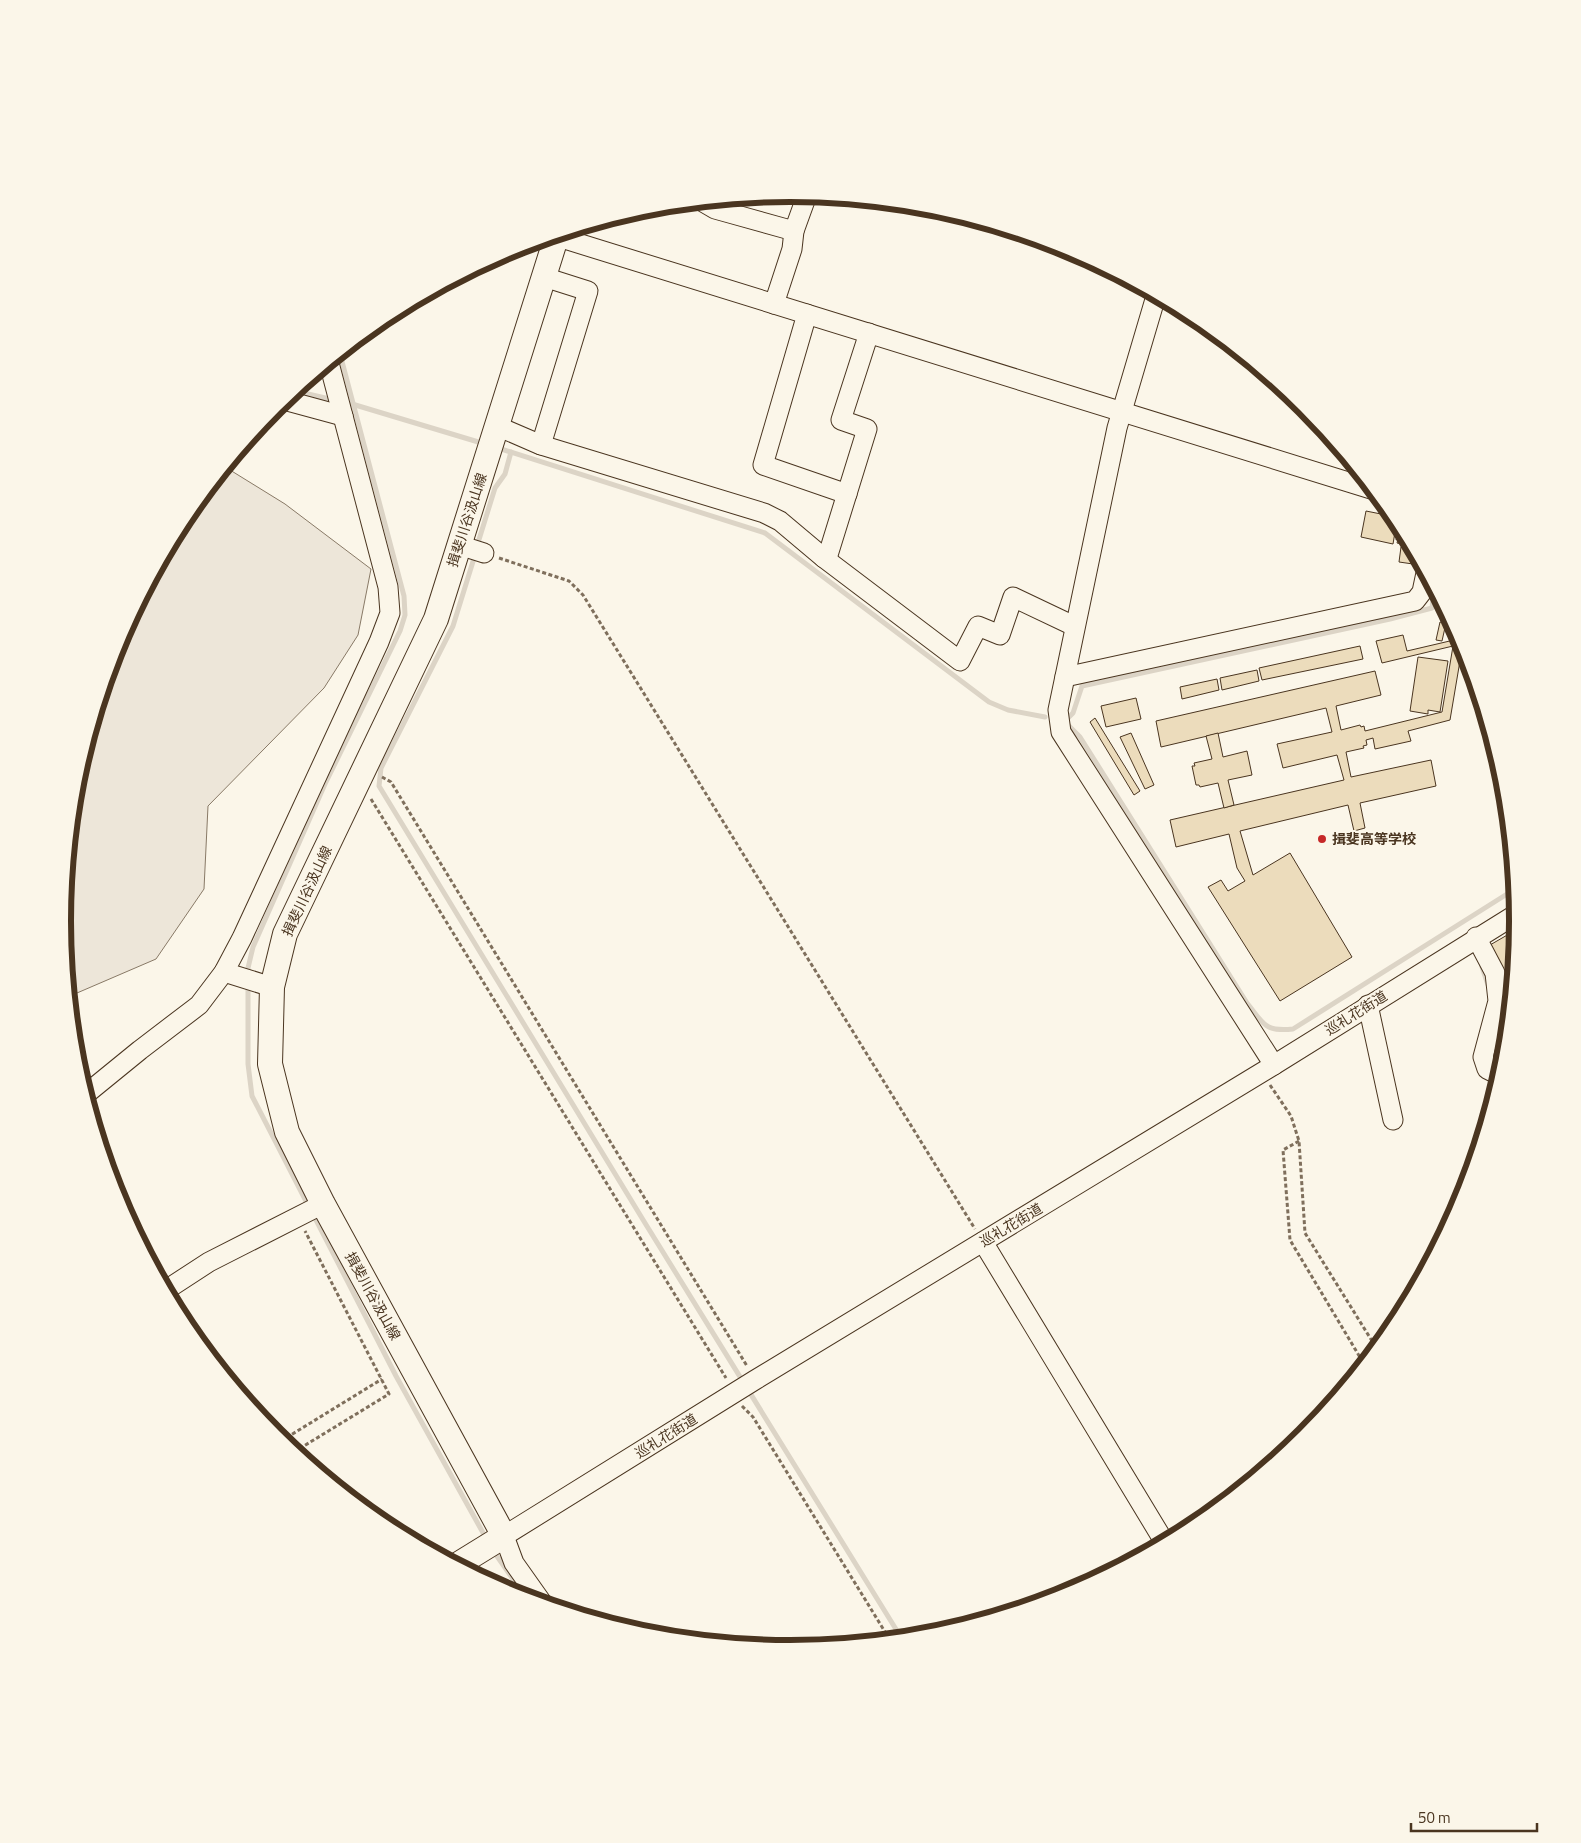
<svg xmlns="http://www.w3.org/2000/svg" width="1581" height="1843" viewBox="0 0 1581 1843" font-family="'Titillium Web','Noto Sans JP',sans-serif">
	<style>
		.green { fill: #ede6d9; stroke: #887966 }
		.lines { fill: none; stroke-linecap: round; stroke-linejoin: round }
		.stream { stroke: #dcd4c6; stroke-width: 5 }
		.building { fill: #ecdcbc; stroke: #4a3520 }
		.minor-casing { stroke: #4a3520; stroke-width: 21 }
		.major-casing { stroke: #4a3520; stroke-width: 26 }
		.path { stroke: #7f6f5c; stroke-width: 3; stroke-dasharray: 4 2.5; stroke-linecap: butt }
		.minor { stroke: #fbf6e9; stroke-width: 19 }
		.major { stroke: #fbf6e9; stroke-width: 24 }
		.poi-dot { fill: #c62828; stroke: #fbf6e9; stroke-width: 2 }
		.labels { text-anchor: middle; stroke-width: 4; stroke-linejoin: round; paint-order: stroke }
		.street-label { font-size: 14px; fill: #4a3520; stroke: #fbf6e9 }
		.poi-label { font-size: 14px; font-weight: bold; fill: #4a3520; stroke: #fbf6e9; text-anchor: start }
		.rim { fill: none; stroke: #4a3520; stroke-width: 6 }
	</style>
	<rect width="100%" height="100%" fill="#fbf6e9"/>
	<path class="green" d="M231 461 230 470 285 504 371 569 358 635 324 688 208 806 204 889 156 959 70 996 63 921 77 779 118 643 185 517Z"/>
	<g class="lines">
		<g class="stream">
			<path d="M295 391 334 400"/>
			<path d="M352 404 485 444"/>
			<path d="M495 447 765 533 989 702 1008 710 1045 717"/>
			<path d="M477 546 495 488 505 474 511 452"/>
			<path d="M475 555 453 626 381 768 379 786 645 1223 902 1639"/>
			<path d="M1065 721 1073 713 1082 686 1390 619 1432 608 1434 588"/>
			<path d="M1066 723 1080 737 1247 1003C1264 1024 1264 1032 1293 1029L1515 889"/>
			<path d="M1482 967 1488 985"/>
			<path d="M248 976V968L253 947 325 784 400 631 405 615 404 596 340 354"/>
			<path d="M248 984V1064L252 1096 309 1207"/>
			<path d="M1497 1058 1505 1063"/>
			<path d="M313 1214 396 1376 487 1540"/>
			<path d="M492 1549 526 1598"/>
		</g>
	</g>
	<g class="building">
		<path d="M1366 511 1396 517 1397 520 1393 544 1361 537Z"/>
		<path d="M1400 524 1411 546 1397 543 1398 539 1396 540Z"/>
		<path d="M1401 547 1413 549 1420 565 1399 562Z"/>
		<path d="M1440 622 1446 623 1442 641 1436 640Z"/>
		<path d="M1457 632 1463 643 1450 720 1408 731 1411 741 1375 749 1373 738 1366 740 1367 745 1363 746 1364 748 1346 752 1351 777 1431 760 1436 786 1360 803 1365 828 1354 831 1348 805 1240 831 1253 875 1290 853 1352 957 1280 1001 1208 887 1221 880 1228 891 1245 881 1237 868 1229 834 1176 847 1170 820 1344 780 1337 755 1283 768 1277 744 1332 732 1326 708 1161 747 1156 721 1375 671 1381 695 1336 706 1341 730 1360 725 1361 727 1364 726 1365 731 1442 712 1453 646 1382 663 1376 641 1403 635 1407 651 1454 640Z"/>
		<path d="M1360 646 1363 659 1262 680 1259 668Z"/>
		<path d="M1418 657 1448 661 1440 712 1428 710V714L1410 711Z"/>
		<path d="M1257 670 1259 681 1222 690 1220 678Z"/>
		<path d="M1217 679 1219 690 1182 699 1180 687Z"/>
		<path d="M1136 698 1141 719 1106 727 1101 706Z"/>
		<path d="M1095 718 1140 791 1134 795 1090 722Z"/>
		<path d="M1131 733 1154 785 1145 789 1120 737Z"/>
		<path d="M1218 733 1223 757 1247 751 1252 775 1228 780 1234 805 1224 808 1218 783 1200 787 1199 785H1196L1192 766H1195L1194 763 1212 759 1206 736Z"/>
		<path d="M1509 934 1516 948 1514 964 1504 970 1490 945Z"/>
	</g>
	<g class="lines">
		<defs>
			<g id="minor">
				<path d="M703 202 715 209 794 231"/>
				<path d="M555 236 1374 490"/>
				<path d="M1156 296 1117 428 1058 710 1061 732 1274 1065"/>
				<path d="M774 304 792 249 794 231 807 195"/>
				<path d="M807 314 763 465 847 494"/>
				<path d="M284 400 343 416"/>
				<path d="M497 426 541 445 764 513 780 521 824 558 960 661 978 626 1000 635 1013 597 1074 626"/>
				<path d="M541 445 588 291 544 277"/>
				<path d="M459 545 484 553"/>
				<path d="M824 558 828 555 867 429 841 420 869 333"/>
				<path d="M1065 677 1415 601 1422 592 1426 573"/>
				<path d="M1476 937 1495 973 1498 1001 1483 1057 1487 1069 1501 1076"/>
				<path d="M224 972 272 987"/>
				<path d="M1368 1005 1393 1120"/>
				<path d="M86 1094 140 1050 199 1005 224 972 242 938 379 642 390 613 388 587 329 363"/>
				<path d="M983 1242 1165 1543"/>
				<path d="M166 1290 209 1262 323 1204"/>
				<path d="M543 1604 514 1563 504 1536 755 1380 1274 1065 1518 913"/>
			</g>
			<path id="major" d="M457 1565 504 1536 323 1204 287 1132 270 1064 272 987 285 934 436 619 557 235"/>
		</defs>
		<use href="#minor" class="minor-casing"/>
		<use href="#major" class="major-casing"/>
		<g class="path">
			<path d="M499 558 569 581 583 595 975 1229"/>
			<path d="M382 777 391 782 747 1366"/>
			<path d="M371 799 726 1378"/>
			<path d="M1270 1085 1291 1116 1299 1141 1305 1233 1377 1349"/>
			<path d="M1299 1141 1283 1150 1290 1240 1364 1364"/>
			<path d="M742 1406 753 1417 890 1640"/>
			<path d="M281 1441 382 1379"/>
			<path d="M294 1452 389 1394 305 1231"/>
		</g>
		<use href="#minor" class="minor"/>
		<use href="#major" class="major"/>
	</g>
	<circle class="poi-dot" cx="1322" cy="839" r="5"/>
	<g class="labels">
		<g class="street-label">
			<text transform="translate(467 520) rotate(-72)" y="5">揖斐川谷汲山線</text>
			<text transform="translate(307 891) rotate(-65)" y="5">揖斐川谷汲山線</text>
			<text transform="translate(1356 1013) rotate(-32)" y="5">巡礼花街道</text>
			<text transform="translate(1011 1225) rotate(-31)" y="5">巡礼花街道</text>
			<text transform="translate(373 1296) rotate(61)" y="5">揖斐川谷汲山線</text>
			<text transform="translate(666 1436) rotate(-32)" y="5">巡礼花街道</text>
		</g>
		<g class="poi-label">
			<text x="1332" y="844">揖斐高等学校</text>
		</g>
	</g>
	<path d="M0 0H1581V1843H0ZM71 921a719 719 0 1 1 1438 0a719 719 0 1 1-1438 0Z" fill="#fbf6e9" fill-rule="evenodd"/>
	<path class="rim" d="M71 921a719 719 0 1 1 1438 0a719 719 0 1 1-1438 0Z"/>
	<path d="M1411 1823v8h126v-8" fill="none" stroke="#4a3520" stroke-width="2.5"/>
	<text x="1418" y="1823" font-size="15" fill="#4a3520" stroke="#fbf6e9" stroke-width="4" paint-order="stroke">50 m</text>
</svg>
